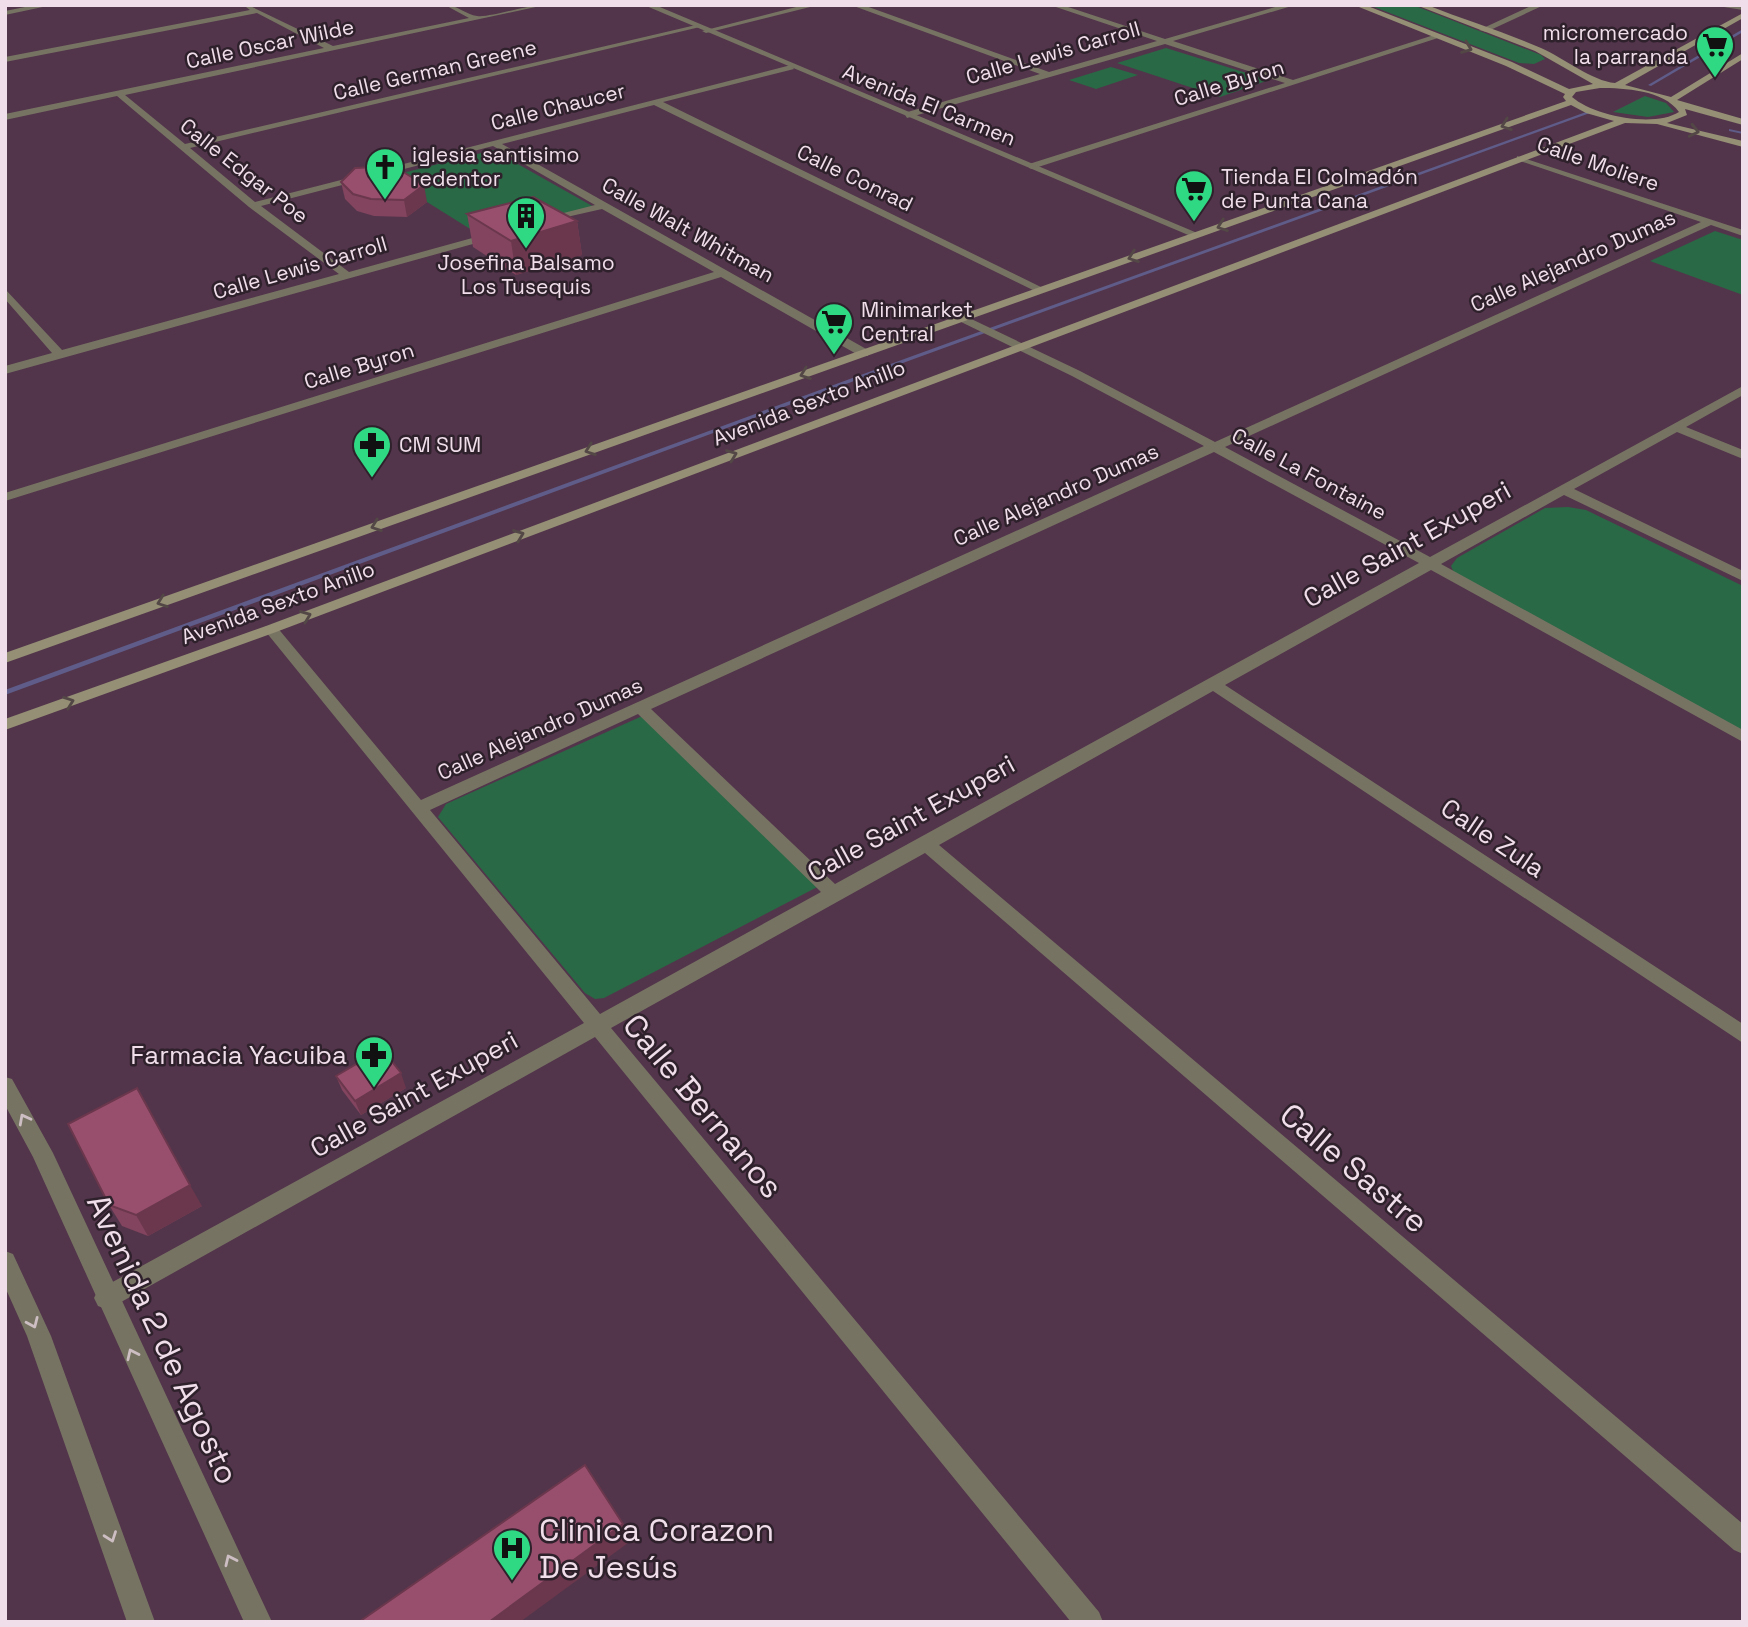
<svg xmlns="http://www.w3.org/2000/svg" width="1748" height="1627" viewBox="0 0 1748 1627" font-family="'Space Grotesk',sans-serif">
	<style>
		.green { fill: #2a6945 }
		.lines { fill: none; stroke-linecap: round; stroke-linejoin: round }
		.stream { fill: #5f5c89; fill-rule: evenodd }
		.minor { fill: #777363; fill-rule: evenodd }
		.tertiary { fill: #777363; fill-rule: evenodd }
		.secondary { fill: #958f75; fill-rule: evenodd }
		.wall { fill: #82445e }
		.shaded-wall { fill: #6a374c }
		.building { fill: #974f6d; stroke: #6a374c; stroke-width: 2 }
		.oneway { stroke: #534846 }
		.oneway2 { stroke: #ccbec2 }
		.labels { text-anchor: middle; stroke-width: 5; stroke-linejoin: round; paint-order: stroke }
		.far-poi-label { font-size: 21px; fill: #f0deeb; stroke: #2f212c; text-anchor: start }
		.far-street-label { font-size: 21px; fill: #f0deeb; stroke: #2f212c }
		.street-label { font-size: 26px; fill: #f0deeb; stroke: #2f212c }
		.poi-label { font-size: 26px; fill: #f0deeb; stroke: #2f212c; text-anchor: end }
		.near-street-label { font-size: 32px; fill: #f0deeb; stroke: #2f212c }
		.near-poi-label { font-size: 32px; fill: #f0deeb; stroke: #2f212c; text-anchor: start }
	</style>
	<rect width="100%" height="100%" fill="#52354b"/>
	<g class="green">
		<path d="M1369 5H1413L1541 55 1545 59 1534 64 1519 63Z"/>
		<path d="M1166 48 1269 80 1220 97 1117 63Z"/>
		<path d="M1111 67 1138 75 1096 89 1069 80Z"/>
		<path d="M1645 96 1666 103 1674 112 1648 117 1613 112Z"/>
		<path d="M493 150 594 207 483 237 387 177Z"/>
		<path d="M1715 231 1743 240V295L1650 261Z"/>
		<path d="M1568 507 1586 510 1743 586V734L1454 573 1451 566 1457 558 1545 508Z"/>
		<path d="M649 713 827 882 604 998 595 999 585 993 438 817 446 804Z"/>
	</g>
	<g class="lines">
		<g class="stream">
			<path d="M1743 29V32L1651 86 1648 85Z"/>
			<path d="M1586 112 1590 113 911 360 5 695V690L907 358Z"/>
			<path d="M1729 129 1743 132V134L1729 131Z"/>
		</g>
		<g class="minor">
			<path d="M35 5H52L5 15V11Z"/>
			<path d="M248 5 333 46 469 18 445 5C458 5 466 15 477 16 490 18 525 5 545 5L125 95 185 144 696 25 700 27 190 148 255 202 791 65 794 69 663 102 1047 290 1037 292 654 105 502 144 868 350V356H860L721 277 5 501V493L714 272 602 209 540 223V219L595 205 493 146 261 206 349 272 494 232 498 233V237L5 374V366L52 353 5 299V289L62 350 339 274 249 207 117 96 5 120V114L324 48 257 13 5 62V57L250 10 246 7Z"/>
			<path d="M804 5H818L706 33 702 31Z"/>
			<path d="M851 5H863L1049 72 1157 41 1050 5H1062L1165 39 1282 5H1295L1173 41 1293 80 1434 35 1441 37 1032 169 1029 168V164L1285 83 1165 44 907 118 904 113 1040 74Z"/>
			<path d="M1533 5H1544L1486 32 1479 30Z"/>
			<path d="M1723 5 1743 6V10L1724 7Z"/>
			<path d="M1517 156 1743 230V236L1711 225 1225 447 1430 557 1743 386V395L1686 427 1743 450V459L1677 432 1574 489 1743 571V581L1564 495 1441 564 1743 730V742L1431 570 1225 685 1743 1024V1043L1213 691 939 845 1743 1524V1554L1734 1550 925 853 611 1028 1099 1612 1103 1622H1071L595 1037 114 1306 106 1309 98 1306 94 1298 98 1290 584 1023 266 632 263 629 266 626H276L421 800 1204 446 1072 376 957 320V316H965L1080 371 1215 442 1701 222 1517 160ZM1214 452 1419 563 835 884 651 709ZM638 714 821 892 600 1014 430 810Z"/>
		</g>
		<g class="tertiary">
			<path d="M644 5H655L1202 235 1193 237Z"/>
			<path d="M5 1077 12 1079 53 1153 272 1622H244L33 1157 5 1105Z"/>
			<path d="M5 1251 13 1254 51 1336 155 1622H127L27 1336 5 1287Z"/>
		</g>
		<path class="secondary" d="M1354 5H1365L1512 62 1569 89 1593 84 1535 51 1416 5H1427C1465 20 1504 32 1541 48 1564 58 1592 81 1615 83L1743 13V18L1625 85 1671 97 1743 53V59L1677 100 1743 119V125L1685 109 1687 115 1667 123 1743 141V147L1657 124 1625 123 276 632 5 730V719L266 626 1614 121 1586 113 1571 105 5 663V653L1566 101 1563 97 1565 94 1506 66ZM1600 88C1624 88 1664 90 1679 112 1654 128 1594 116 1572 97L1576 92Z"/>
	</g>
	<g class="wall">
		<path d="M341 182 427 202 407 217 374 216 357 211 345 199Z"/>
		<path d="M467 214 577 221 582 255 516 275 473 247Z"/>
		<path d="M336 1076 406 1088 361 1115 342 1090Z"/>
		<path d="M109 1205 202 1206 148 1236 122 1226Z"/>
	</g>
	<g class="shaded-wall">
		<path d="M424 185 427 202 407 217 404 200Z"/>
		<path d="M577 221 582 255 516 275 511 241Z"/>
		<path d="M401 1073 406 1088 361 1115 355 1101Z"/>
		<path d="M190 1185 202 1206 148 1236 136 1215Z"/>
		<path d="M623 1524 628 1543 520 1622H489Z"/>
	</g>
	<g class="building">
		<path d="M394 166 424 185 404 200 371 199 353 194 341 182 355 168Z"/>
		<path d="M533 197 577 221 511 241 467 214Z"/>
		<path d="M382 1049 401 1073 355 1101 336 1076Z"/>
		<path d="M137 1088 190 1185 136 1215 109 1205 68 1124Z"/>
		<path d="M585 1465 623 1524 489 1622H359Z"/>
	</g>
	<defs><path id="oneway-chevron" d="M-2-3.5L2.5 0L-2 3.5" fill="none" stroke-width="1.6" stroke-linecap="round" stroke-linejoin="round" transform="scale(1.75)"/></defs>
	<g class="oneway">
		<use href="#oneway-chevron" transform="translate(1467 48) rotate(21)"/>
		<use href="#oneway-chevron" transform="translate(1506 125) rotate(160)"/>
		<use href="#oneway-chevron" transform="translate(1694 131) rotate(13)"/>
		<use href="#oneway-chevron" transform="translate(1222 226) rotate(160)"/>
		<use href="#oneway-chevron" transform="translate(1133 257) rotate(160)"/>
		<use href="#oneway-chevron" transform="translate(805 374) rotate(160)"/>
		<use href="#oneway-chevron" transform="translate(590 450) rotate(160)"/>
		<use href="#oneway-chevron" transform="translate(732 455) rotate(-21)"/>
		<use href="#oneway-chevron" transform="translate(376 526) rotate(160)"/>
		<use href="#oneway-chevron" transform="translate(519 535) rotate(-21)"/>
		<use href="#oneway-chevron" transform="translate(162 602) rotate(160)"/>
		<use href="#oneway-chevron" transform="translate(306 616) rotate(-21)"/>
		<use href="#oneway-chevron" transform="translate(69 702) rotate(-20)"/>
	</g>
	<g class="oneway2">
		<use href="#oneway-chevron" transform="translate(24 1119) rotate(-118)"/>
		<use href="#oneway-chevron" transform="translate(33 1323) rotate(66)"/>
		<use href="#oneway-chevron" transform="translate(132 1354) rotate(-115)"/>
		<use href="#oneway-chevron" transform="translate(111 1537) rotate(70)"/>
		<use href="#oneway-chevron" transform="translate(230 1560) rotate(-115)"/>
	</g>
	<defs>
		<symbol id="supermarket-pin" viewBox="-11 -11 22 30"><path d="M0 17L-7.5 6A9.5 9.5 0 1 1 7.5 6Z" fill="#2fd883" stroke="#2f212c"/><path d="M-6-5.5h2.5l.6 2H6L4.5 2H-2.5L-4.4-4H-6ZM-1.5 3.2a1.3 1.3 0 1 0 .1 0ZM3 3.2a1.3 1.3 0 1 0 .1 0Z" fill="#111"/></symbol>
		<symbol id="church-pin" viewBox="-11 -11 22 30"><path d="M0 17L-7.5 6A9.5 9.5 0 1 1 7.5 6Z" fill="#2fd883" stroke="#2f212c"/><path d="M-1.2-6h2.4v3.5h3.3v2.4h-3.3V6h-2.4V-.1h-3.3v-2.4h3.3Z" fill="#111"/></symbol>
		<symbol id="building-pin" viewBox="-11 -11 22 30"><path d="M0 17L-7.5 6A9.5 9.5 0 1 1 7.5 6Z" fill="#2fd883" stroke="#2f212c"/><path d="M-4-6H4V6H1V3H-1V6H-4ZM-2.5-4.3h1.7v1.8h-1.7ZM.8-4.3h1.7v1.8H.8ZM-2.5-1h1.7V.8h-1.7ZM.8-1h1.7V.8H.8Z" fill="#111"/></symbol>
		<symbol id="pharmacy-pin" viewBox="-11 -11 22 30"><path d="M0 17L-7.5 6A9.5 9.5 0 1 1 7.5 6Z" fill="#2fd883" stroke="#2f212c"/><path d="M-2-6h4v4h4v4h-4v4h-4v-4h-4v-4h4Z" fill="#111"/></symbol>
		<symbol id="hospital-pin" viewBox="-11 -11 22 30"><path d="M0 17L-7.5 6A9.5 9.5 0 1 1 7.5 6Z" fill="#2fd883" stroke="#2f212c"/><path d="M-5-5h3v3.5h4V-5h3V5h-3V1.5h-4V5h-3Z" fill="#111"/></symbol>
	</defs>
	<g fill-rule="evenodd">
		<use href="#supermarket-pin" x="1693" y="23" width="44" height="60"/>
		<use href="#church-pin" x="363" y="145" width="44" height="60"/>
		<use href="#supermarket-pin" x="1172" y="167" width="44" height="60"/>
		<use href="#building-pin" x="504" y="194" width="44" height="60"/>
		<use href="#supermarket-pin" x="812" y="300" width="44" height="60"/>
		<use href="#pharmacy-pin" x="350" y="423" width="44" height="60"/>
		<use href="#pharmacy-pin" x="352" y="1033" width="44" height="60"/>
		<use href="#hospital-pin" x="490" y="1526" width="44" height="60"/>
	</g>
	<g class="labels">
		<g class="far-poi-label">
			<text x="1688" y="40" text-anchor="end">micromercado<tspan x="1688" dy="24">la parranda</tspan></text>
			<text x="412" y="162">iglesia santisimo<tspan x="412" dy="24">redentor</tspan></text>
			<text x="1221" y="184">Tienda El Colmadón<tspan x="1221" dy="24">de Punta Cana</tspan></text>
			<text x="526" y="270" text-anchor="middle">Josefina Balsamo<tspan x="526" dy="24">Los Tusequis</tspan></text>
			<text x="861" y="317">Minimarket<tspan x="861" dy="24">Central</tspan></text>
			<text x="399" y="452">CM SUM</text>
		</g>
		<g class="far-street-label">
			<text transform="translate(270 44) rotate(-12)" y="7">Calle Oscar Wilde</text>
			<text transform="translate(1053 53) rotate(-16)" y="7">Calle Lewis Carroll</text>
			<text transform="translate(435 70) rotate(-13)" y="7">Calle German Greene</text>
			<text transform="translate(1229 83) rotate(-17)" y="7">Calle Byron</text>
			<text transform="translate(929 105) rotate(22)" y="7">Avenida El Carmen</text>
			<text transform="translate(558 107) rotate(-14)" y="7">Calle Chaucer</text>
			<text transform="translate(1598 164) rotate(19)" y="7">Calle Moliere</text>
			<text transform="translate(244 171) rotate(38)" y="7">Calle Edgar Poe</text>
			<text transform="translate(855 178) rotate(26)" y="7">Calle Conrad</text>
			<text transform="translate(688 230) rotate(29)" y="7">Calle Walt Whitman</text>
			<text transform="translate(1573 261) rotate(-24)" y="7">Calle Alejandro Dumas</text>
			<text transform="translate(300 268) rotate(-16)" y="7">Calle Lewis Carroll</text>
			<text transform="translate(359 366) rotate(-17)" y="7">Calle Byron</text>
			<text transform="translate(809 403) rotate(-21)" y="7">Avenida Sexto Anillo</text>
			<text transform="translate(1309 474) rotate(28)" y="7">Calle La Fontaine</text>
			<text transform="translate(1056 495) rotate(-24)" y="7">Calle Alejandro Dumas</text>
			<text transform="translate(278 603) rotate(-20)" y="7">Avenida Sexto Anillo</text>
			<text transform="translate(540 729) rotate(-24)" y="7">Calle Alejandro Dumas</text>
		</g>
		<g class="street-label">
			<text transform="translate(1407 544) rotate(-29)" y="9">Calle Saint Exuperi</text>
			<text transform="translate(911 818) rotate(-29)" y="9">Calle Saint Exuperi</text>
			<text transform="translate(1493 838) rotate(34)" y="9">Calle Zula</text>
			<text transform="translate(414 1094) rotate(-29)" y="9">Calle Saint Exuperi</text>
		</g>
		<g class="poi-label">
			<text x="347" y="1064">Farmacia Yacuiba</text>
		</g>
		<g class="near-street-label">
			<text transform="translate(703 1106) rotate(50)" y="11">Calle Bernanos</text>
			<text transform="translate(1354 1168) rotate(40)" y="11">Calle Sastre</text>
			<text transform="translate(163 1339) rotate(65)" y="11">Avenida 2 de Agosto</text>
		</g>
		<g class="near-poi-label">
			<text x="539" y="1541">Clinica Corazon<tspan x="539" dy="37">De Jesús</tspan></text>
		</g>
	</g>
	<rect width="1748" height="1627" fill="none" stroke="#f0deeb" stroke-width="14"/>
</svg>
